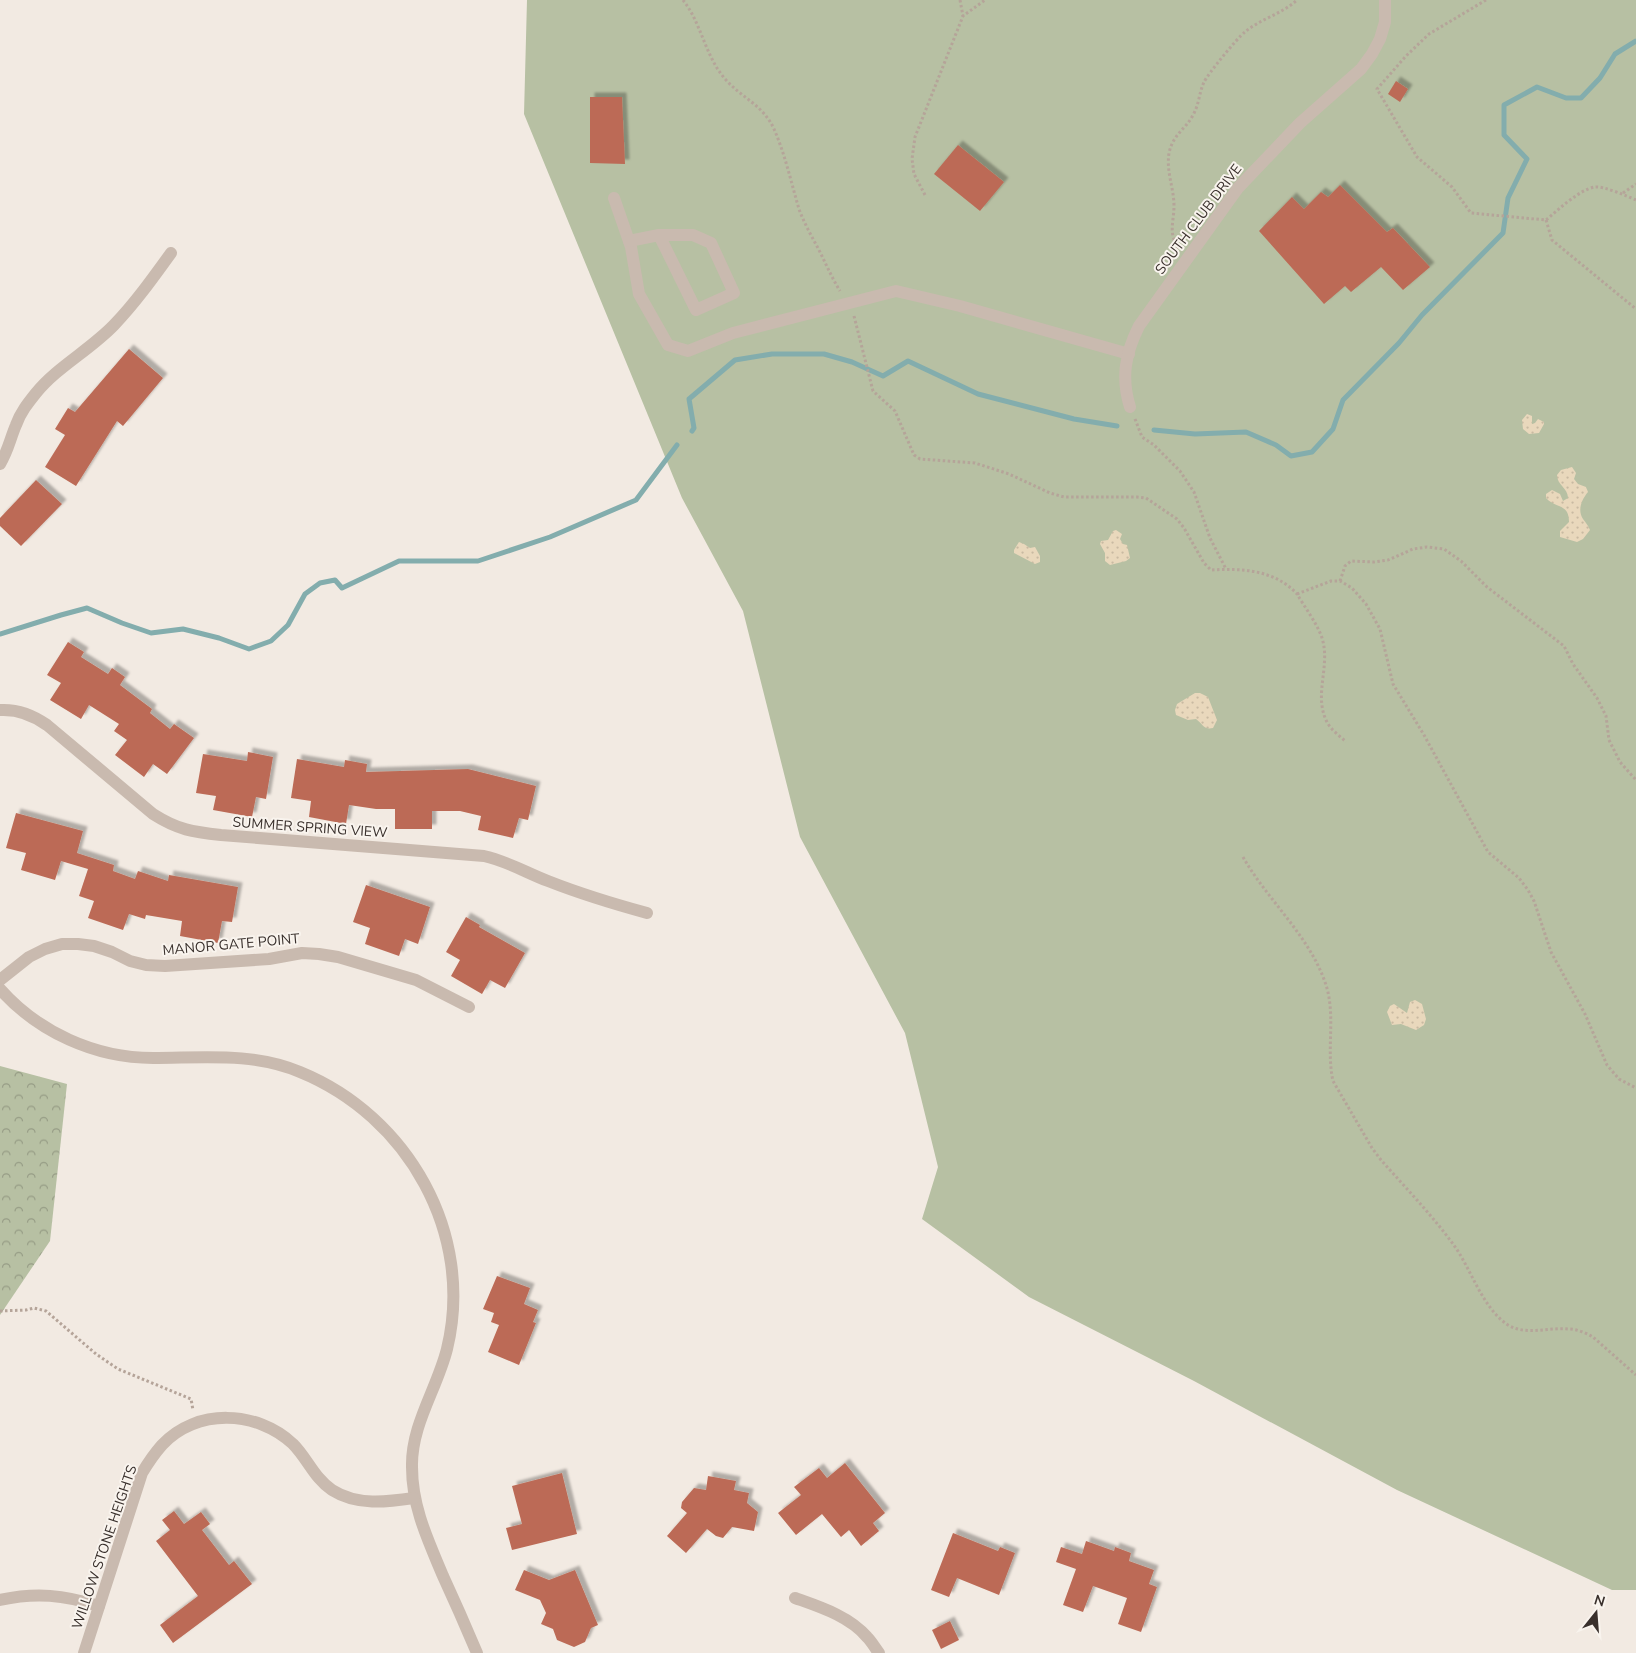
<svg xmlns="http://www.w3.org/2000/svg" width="1636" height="1653" viewBox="0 0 1636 1653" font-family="'Nunito Sans',sans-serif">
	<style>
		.green { fill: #b7c0a3 }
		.forest { fill: url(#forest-crowns) }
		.sand { fill: url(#sand-dots) }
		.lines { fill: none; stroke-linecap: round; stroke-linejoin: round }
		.stream { stroke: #83adad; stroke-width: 5 }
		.building { fill: #bc6b56; filter: url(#shadow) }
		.path { stroke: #b5a499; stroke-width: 3; stroke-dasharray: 2.5 2.5; stroke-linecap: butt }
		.minor { stroke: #c9baaf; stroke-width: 12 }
		.labels { text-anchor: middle; stroke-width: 4; stroke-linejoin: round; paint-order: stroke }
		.street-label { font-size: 14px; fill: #39302c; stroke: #f9f4ee }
	</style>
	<defs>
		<pattern id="forest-crowns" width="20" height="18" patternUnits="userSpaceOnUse" patternTransform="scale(1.25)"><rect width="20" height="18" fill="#b7c0a3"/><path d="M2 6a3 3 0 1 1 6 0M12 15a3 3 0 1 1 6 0" fill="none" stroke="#969c85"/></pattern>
		<pattern id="sand-dots" width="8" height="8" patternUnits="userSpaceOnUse" patternTransform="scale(1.25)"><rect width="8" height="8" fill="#e9d8bc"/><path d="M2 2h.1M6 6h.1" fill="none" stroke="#c9baa2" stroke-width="1.8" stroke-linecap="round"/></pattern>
		<filter id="shadow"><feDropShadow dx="4.5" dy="-4.5" stdDeviation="1" flood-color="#0004"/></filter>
	</defs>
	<rect width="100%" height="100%" fill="#f2eae2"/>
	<path class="green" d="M527 0H1636V1590H1612L1397 1490 1194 1381 1029 1297 922 1219 938 1167 905 1033 800 837 743 611 682 498 524 114Z"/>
	<path class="forest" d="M0 1066 67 1084 50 1241 0 1315Z"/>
	<g class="sand">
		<path d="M1527 414 1532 416V424L1535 423 1538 419 1544 422V424L1539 433 1529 434 1523 429 1522 420Z"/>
		<path d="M1572 467 1576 473 1574 479 1578 484 1586 487 1588 492C1582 499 1577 510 1583 519 1586 523 1588 525 1590 530L1583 539 1577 542 1560 537V531L1569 522C1569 503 1556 509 1546 498V494L1552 490 1560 494 1563 501 1568 498C1568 488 1557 485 1557 475L1561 470Z"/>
		<path d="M1116 530 1122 534 1120 539 1123 544 1127 545 1130 558 1126 561 1110 565 1105 561V553L1100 544 1101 541 1108 540 1113 531Z"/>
		<path d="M1019 542 1024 544 1030 548 1035 547 1040 556V562L1035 564 1014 553V550Z"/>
		<path d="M1195 693H1200L1208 697 1217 720 1213 728C1203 730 1203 724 1196 719L1188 720 1176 715 1175 710 1177 704Z"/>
		<path d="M1415 1000 1422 1004 1426 1019 1424 1025 1416 1030 1401 1024 1392 1025 1387 1012 1390 1006 1394 1004 1407 1013 1410 1002Z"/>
	</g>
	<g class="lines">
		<g class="stream">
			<path d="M1154 430 1195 434 1246 432 1276 445 1291 456 1312 452 1333 429 1343 400 1399 343 1422 315 1503 233 1508 198 1527 159 1504 135V105L1537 87 1566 98H1581L1600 78 1615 54 1636 41"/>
			<path d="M692 431 694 428 689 399 735 360 772 354H824L852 362 883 376 908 361 978 394 1074 419 1117 426"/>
			<path d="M0 634 61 615 87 608 122 623 151 633 183 629 219 638 249 649 271 641 288 625 305 594 320 583 335 580 342 588 399 561H478L550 537 636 500 677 445"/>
		</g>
	</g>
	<g class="building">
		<path d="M1396 81 1408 89 1400 102 1388 94Z"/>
		<path d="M590 97H622L625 164 590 163Z"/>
		<path d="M958 145 1004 182 980 211 934 174Z"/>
		<path d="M1340 185 1387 232 1393 228 1430 267 1403 290 1381 267 1351 292 1345 286 1324 304 1259 231 1292 197 1304 209 1321 192 1328 197Z"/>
		<path d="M129 349 163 378 123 426 117 421 76 486 45 467 65 435 55 429 68 408 75 412Z"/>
		<path d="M36 480 62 504 21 546 0 526V518Z"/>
		<path d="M68 642 84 652 81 657 108 674 112 668 125 677 120 685 152 709 150 713 170 729 174 724 194 738 167 774 153 764 144 777 115 755 127 740 114 731 119 724 89 705 81 719 50 700 61 683 47 675Z"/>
		<path d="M248 752 273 757 266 799 256 797 252 817 213 810 216 796 196 793 203 754 247 761Z"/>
		<path d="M297 759 344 767 345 760 367 764 366 772 468 769 536 786 528 820 519 818 513 838 478 830 481 816 460 811H432V829H395V809H376L349 805 346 824 309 817 311 801 291 798Z"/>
		<path d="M16 813 83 831 77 853 114 865 113 871 135 879 138 871 168 881 169 875 238 887 232 922 222 921 218 943 180 936 182 921 146 915 145 919 129 914 123 930 88 918 94 901 79 896 88 869 61 861 55 880 21 870 26 853 6 848Z"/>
		<path d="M366 885 430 907 418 944 405 939 399 956 365 944 370 928 353 922Z"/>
		<path d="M466 917 480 925 479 927 525 953 505 988 490 980 482 994 451 976 460 960 446 952Z"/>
		<path d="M497 1276 530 1288 524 1304 538 1310 533 1322 536 1323 519 1365 488 1352 499 1325 491 1322 494 1313 483 1309Z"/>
		<path d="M845 1463 885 1513 873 1523 879 1531 861 1546 849 1530 841 1537 822 1514 796 1535 778 1513 801 1495 794 1487 819 1468 827 1478Z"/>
		<path d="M562 1473 577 1534 512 1550 506 1528 522 1524 512 1486Z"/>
		<path d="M708 1476 736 1481 734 1490 749 1493 747 1503 758 1512 754 1531 732 1527 723 1538 716 1536 707 1529 686 1553 667 1536 687 1513 681 1508 682 1502 694 1488 706 1490Z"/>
		<path d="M174 1511 184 1524 201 1512 210 1524 202 1530 229 1565 234 1561 252 1584 173 1643 160 1625 198 1596 156 1541 170 1530 162 1520Z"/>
		<path d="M953 1533 998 1551 1000 1547 1015 1553 999 1595 957 1578 949 1597 931 1590Z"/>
		<path d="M1086 1541 1114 1551 1115 1547 1131 1553 1129 1561 1154 1570 1149 1584 1157 1587 1141 1632 1118 1624 1127 1598 1093 1586 1083 1612 1063 1605 1076 1569 1056 1562 1061 1547 1082 1554Z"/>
		<path d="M524 1570 549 1580 575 1570 598 1625 591 1628 585 1642 574 1647 557 1640 553 1629 541 1624 546 1613 540 1600 515 1590Z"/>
		<path d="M950 1621 959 1640 941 1649 932 1630Z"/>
	</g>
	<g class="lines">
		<g class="path">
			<path d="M683 0C702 24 705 57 726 80 742 98 763 105 774 129 785 154 791 182 799 209 804 223 812 237 819 250 826 264 832 278 840 291"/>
			<path d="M960 0 963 16"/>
			<path d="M1486 0 1429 34 1406 56 1377 89 1417 157 1452 187 1471 213 1546 220C1558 210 1580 189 1595 187 1604 186 1627 196 1636 200"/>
			<path d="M1623 193 1636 184"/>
			<path d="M925 195 914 174 912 159 915 137 963 16 985 0"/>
			<path d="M1546 220 1552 240 1636 309"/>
			<path d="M1178 249V246C1168 234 1174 221 1174 206 1174 188 1166 172 1169 153 1173 134 1186 129 1193 115 1199 105 1199 93 1204 82 1208 74 1237 38 1245 32 1260 19 1282 14 1297 0"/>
			<path d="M854 316 873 391 895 411 914 455 920 459 975 463 1009 474 1050 493 1064 497H1137L1146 498 1177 519 1184 528 1204 563 1211 570C1242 568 1275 570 1297 594 1304 606 1318 625 1322 638 1331 666 1313 695 1327 722 1331 730 1340 736 1346 742"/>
			<path d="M1135 419 1142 437 1154 445 1180 471 1194 492 1210 538 1226 569"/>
			<path d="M1340 581 1345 566 1351 561 1374 562 1388 560 1413 549 1427 547 1444 549 1461 561 1487 587 1564 646 1573 664 1597 698 1606 716 1609 740 1620 762 1636 780"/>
			<path d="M1297 594 1331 581H1340L1352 588 1366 604 1380 629 1393 684 1424 735 1488 852 1519 878 1528 890 1534 901 1551 952 1585 1014 1607 1065 1619 1079 1636 1088"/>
			<path d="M1243 857C1268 901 1310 936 1326 985 1336 1016 1326 1050 1333 1081L1372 1148 1381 1160C1405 1187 1431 1214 1453 1244 1471 1268 1482 1308 1508 1325 1527 1336 1548 1327 1568 1329 1577 1329 1586 1333 1593 1337L1636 1375"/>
			<path d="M0 1311 26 1310 34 1308 46 1311 96 1354 118 1369 191 1399 193 1410"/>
		</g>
		<g class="minor">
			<path d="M614 198 631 247 639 294 668 345 688 351 733 333 896 291 960 306 1129 354"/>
			<path d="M629 241 659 235H693L711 243 734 293 696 310 659 235"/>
			<path d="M1130 407C1121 378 1125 354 1139 326L1238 188 1300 123 1361 69 1372 54 1380 39 1385 22V0"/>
			<path d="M0 464C8 451 10 439 16 425 20 413 28 403 36 393 57 367 90 350 114 325 135 303 153 278 171 253"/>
			<path d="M0 710C18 709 33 715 47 725L153 814C178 830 193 832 221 835L484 856C507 861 527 873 548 881 581 894 614 904 647 913"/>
			<path d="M0 980 29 957 45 949 62 944H78L94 946 112 952 130 961 146 965 165 966 269 959 302 953 319 954 338 957 416 980 469 1007"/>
			<path d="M0 989C38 1032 95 1058 153 1058 203 1058 253 1052 300 1072 408 1116 475 1234 447 1349 437 1389 411 1425 412 1467 412 1507 428 1540 443 1576 455 1602 466 1627 477 1653"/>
			<path d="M795 1598C820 1607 849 1616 867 1637 872 1642 875 1648 879 1653"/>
			<path d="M0 1600C36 1592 64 1595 99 1606"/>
			<path d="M84 1653 142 1473C148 1463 154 1454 162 1445 196 1408 257 1410 293 1444 307 1458 315 1479 332 1490 357 1506 387 1502 414 1498"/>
		</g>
	</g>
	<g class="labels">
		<g class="street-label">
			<text transform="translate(1198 219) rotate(-53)" y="5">SOUTH CLUB DRIVE</text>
			<text transform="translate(310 827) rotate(4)" y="5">SUMMER SPRING VIEW</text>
			<text transform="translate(231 944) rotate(-5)" y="5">MANOR GATE POINT</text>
			<text transform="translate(104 1547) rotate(-71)" y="5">WILLOW STONE HEIGHTS</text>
		</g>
	</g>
	<g transform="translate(1596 1613) rotate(17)" stroke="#f9f4ee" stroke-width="4" paint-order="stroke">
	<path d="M0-4L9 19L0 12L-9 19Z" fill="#39302c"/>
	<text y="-8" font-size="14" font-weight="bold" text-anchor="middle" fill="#39302c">N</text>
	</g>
</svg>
